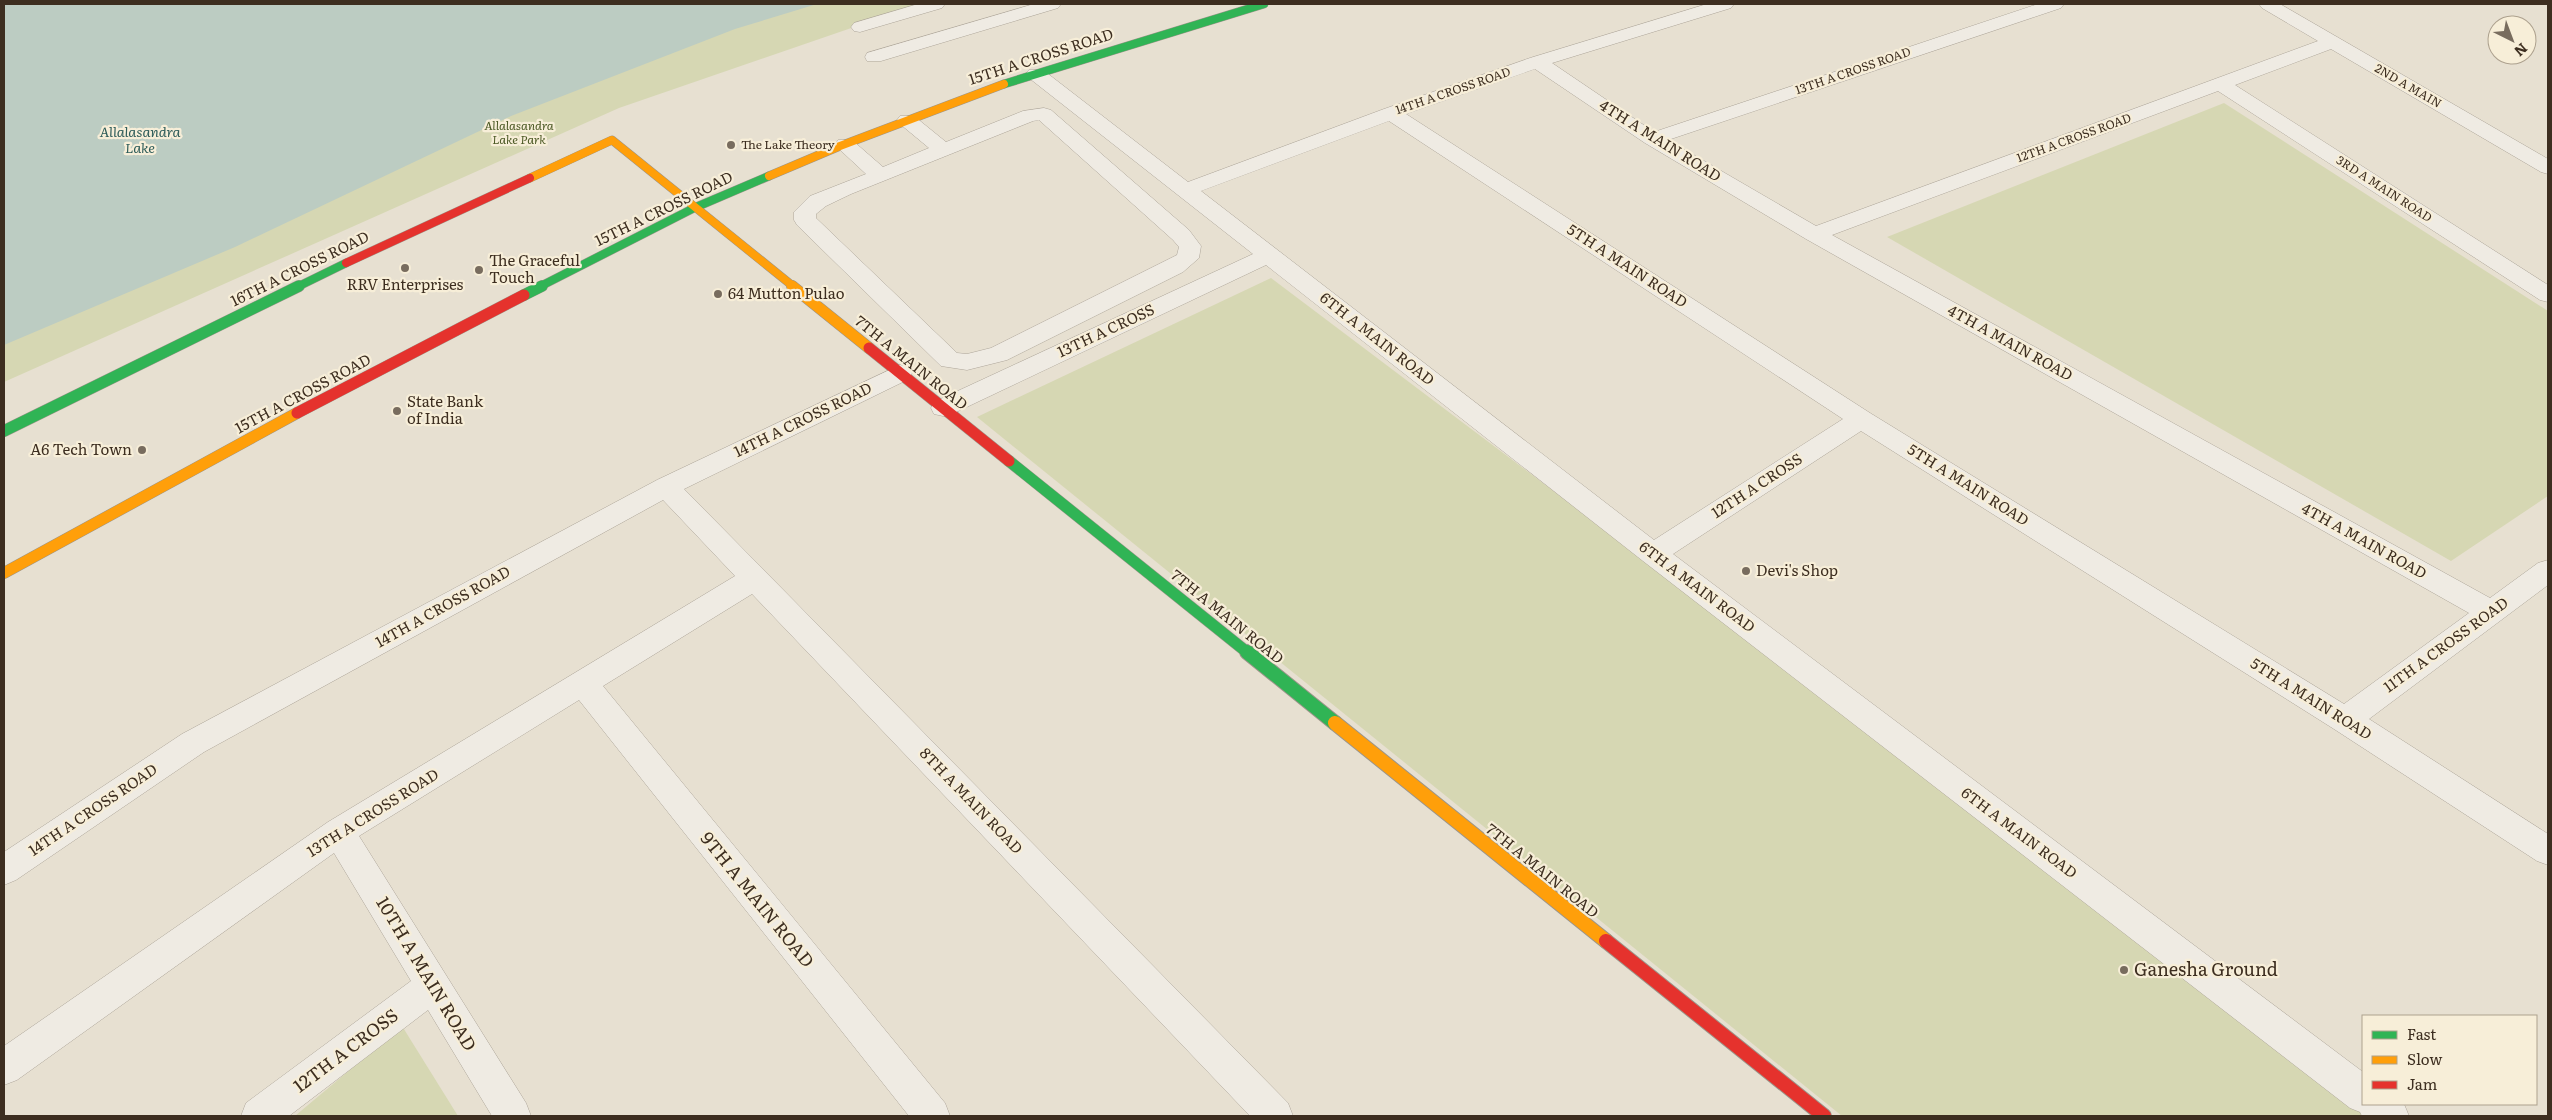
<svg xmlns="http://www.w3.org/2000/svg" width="2552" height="1120" viewBox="0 0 2552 1120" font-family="Literata,serif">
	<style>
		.green { fill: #d6d7b3 }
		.water { fill: #bcccc2 }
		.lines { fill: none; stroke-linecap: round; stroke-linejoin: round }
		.street-casing { stroke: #ada599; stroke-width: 1 }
		.fast-far2-casing { stroke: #9c958a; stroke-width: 9 }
		.fast-far1-casing { stroke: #9c958a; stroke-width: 12 }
		.fast-casing { stroke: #9c958a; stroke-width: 16 }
		.slow-far2-casing { stroke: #9c958a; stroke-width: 9 }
		.slow-far1-casing { stroke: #9c958a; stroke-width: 12 }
		.slow-casing { stroke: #9c958a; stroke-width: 16 }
		.jam-far2-casing { stroke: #9c958a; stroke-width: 9 }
		.jam-far1-casing { stroke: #9c958a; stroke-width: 12 }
		.jam-casing { stroke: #9c958a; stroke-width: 16 }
		.street { fill: #efebe3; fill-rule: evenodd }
		.fast-far2 { stroke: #30b455; stroke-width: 8 }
		.fast-far1 { stroke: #30b455; stroke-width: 11 }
		.fast { stroke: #30b455; stroke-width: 14 }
		.slow-far2 { stroke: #ff9f0a; stroke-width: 8 }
		.slow-far1 { stroke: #ff9f0a; stroke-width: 11 }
		.slow { stroke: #ff9f0a; stroke-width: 14 }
		.jam-far2 { stroke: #e5322d; stroke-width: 8 }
		.jam-far1 { stroke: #e5322d; stroke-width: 11 }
		.jam { stroke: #e5322d; stroke-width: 14 }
		.poi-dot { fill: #786c5e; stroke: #f7eed8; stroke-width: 2 }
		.labels { text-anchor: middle; stroke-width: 4.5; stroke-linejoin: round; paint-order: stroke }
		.far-street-label { font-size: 12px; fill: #3d2e20; stroke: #f7eed8 }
		.far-park-label { font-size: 12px; font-style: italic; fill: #4d5a26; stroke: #f7eed8 }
		.far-poi-label { font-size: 12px; fill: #3d2e20; stroke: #f7eed8; text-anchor: start }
		.far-water-label { font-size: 14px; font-style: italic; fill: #2f5d5a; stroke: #f7eed8 }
		.street-label { font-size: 15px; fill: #3d2e20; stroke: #f7eed8 }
		.poi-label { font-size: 15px; fill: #3d2e20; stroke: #f7eed8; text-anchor: start }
		.near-street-label { font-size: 18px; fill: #3d2e20; stroke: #f7eed8 }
		.near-poi-label { font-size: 18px; fill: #3d2e20; stroke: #f7eed8; text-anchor: start }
	</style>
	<rect width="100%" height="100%" fill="#e7e0d1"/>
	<g class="green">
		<path d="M4 4H921L619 108 4 382Z"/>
		<path d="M2224 103 2548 311V496L2451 561 1887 237Z"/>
		<path d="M1271 278 2111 911 2375 1116H1842L977 417Z"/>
		<path d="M402 1026 458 1116H295Z"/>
	</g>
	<path class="water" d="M4 4H817L735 29 511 116 235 247 4 345Z"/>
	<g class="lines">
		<defs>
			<g id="street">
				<path d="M918 4H945L942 8 860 32 854 31 851 27 854 23Z"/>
				<path d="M1034 4H1061L1058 8 881 61H867L865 57 867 53Z"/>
				<path d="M1707 4H1734L1731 8 1552 63 1654 132 2038 4H2064L2061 8 1668 140 1816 226 2318 41 2262 8 2259 4H2280L2548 159V174L2541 172 2331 49 2235 85 2548 285V302L2540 300 2218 91 1832 235 2490 598 2538 563 2548 560V585L2369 719 2548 834V865L2537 861 2334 729 1861 431 1673 554 2363 1072V1104H2404L2409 1116H2362L2360 1112 2350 1108 1643 561 1266 265 952 414 943 416 934 414 931 408 934 402 1253 254 1029 78 1026 74 1029 70H1043L1188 182 1384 109 1530 58ZM1535 69 1645 143 1806 239 2469 613 2344 704 1870 413 1406 114ZM1389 121 1843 419 1654 540 1201 191Z"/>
				<path d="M1044 108 1051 110 1189 230 1201 246 1199 258 1183 272 1007 360 967 370 941 366 797 225 794 220V212L810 196 866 174 838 148 835 144 838 140H852L883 167 929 148 900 124 897 120 900 116H914L946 142 1023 111ZM1039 120 1173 240 1179 247 1177 255 991 348 967 354 957 353 816 218V214L826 206 851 194 1033 121Z"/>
				<path d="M900 365 909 367 912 373 909 379 684 489 1288 1103 1293 1116H1250L752 594 603 686 945 1103 950 1116H909L579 700 359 836 526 1103 531 1116H492L428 1010 289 1116H241L246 1103 411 981 334 853 17 1080 4 1085V1046L328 822 735 576 663 500 204 752 16 880 4 885V852L182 734 657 480Z"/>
			</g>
			<g id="fast-far2">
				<path d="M1004 84 1264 4"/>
				<path d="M297 287 346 263"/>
				<path d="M539 287 694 208 769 176"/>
			</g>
			<g id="fast-far1">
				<path d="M524 295 542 286"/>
				<path d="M4 431 299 286"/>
				<path d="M1009 461 1248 653"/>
			</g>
			<path id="fast" d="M1247 652 1335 723"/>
			<g id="slow-far2">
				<path d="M769 176 840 146 1004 84"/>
				<path d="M530 178 612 140 794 287"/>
			</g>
			<g id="slow-far1">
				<path d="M792 286 869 348"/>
				<path d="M4 573 297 413"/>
			</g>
			<path id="slow" d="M1335 723 1606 941"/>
			<path id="jam-far2" d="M346 263 530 178"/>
			<g id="jam-far1">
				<path d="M869 348 1009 461"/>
				<path d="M297 413 524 295"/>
			</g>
			<path id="jam" d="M1606 941 1824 1116"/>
		</defs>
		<use href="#street" class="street-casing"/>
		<use href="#fast-far2" class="fast-far2-casing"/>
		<use href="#fast-far1" class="fast-far1-casing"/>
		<use href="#fast" class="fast-casing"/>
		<use href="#slow-far2" class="slow-far2-casing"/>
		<use href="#slow-far1" class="slow-far1-casing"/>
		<use href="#slow" class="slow-casing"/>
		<use href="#jam-far2" class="jam-far2-casing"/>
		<use href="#jam-far1" class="jam-far1-casing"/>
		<use href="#jam" class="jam-casing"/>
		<use href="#street" class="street"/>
		<use href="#fast-far2" class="fast-far2"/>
		<use href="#fast-far1" class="fast-far1"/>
		<use href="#fast" class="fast"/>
		<use href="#slow-far2" class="slow-far2"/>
		<use href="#slow-far1" class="slow-far1"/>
		<use href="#slow" class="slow"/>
		<use href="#jam-far2" class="jam-far2"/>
		<use href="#jam-far1" class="jam-far1"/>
		<use href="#jam" class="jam"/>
	</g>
	<g class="poi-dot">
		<circle cx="731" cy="145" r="5"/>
		<circle cx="405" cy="268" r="5"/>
		<circle cx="479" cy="270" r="5"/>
		<circle cx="718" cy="294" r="5"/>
		<circle cx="397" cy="411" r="5"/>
		<circle cx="142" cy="450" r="5"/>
		<circle cx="1746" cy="571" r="5"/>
		<circle cx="2124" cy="970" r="5"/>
	</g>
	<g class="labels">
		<g class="far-street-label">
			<text transform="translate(1853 71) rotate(-19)" y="4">13TH A CROSS ROAD</text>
			<text transform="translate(2408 86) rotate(30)" y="4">2ND A MAIN</text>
			<text transform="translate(1453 91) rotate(-19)" y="4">14TH A CROSS ROAD</text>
			<text transform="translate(2074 138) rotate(-20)" y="4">12TH A CROSS ROAD</text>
			<text transform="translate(2384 189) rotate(33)" y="4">3RD A MAIN ROAD</text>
		</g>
		<g class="far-park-label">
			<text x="519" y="130">Allalasandra<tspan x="519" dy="14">Lake Park</tspan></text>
		</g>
		<g class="far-poi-label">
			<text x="741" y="149">The Lake Theory</text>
		</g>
		<g class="far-water-label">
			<text x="140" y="137">Allalasandra<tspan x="140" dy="16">Lake</tspan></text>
		</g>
		<g class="street-label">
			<text transform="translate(1041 57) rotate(-18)" y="5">15TH A CROSS ROAD</text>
			<text transform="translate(1660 141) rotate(32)" y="5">4TH A MAIN ROAD</text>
			<text transform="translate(664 209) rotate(-26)" y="5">15TH A CROSS ROAD</text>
			<text transform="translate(1627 266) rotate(33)" y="5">5TH A MAIN ROAD</text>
			<text transform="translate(300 269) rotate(-26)" y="5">16TH A CROSS ROAD</text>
			<text transform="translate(1106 331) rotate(-25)" y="5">13TH A CROSS</text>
			<text transform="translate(1377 339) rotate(38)" y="5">6TH A MAIN ROAD</text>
			<text transform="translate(2010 343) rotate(29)" y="5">4TH A MAIN ROAD</text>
			<text transform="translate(911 363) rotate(39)" y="5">7TH A MAIN ROAD</text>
			<text transform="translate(303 394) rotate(-28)" y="5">15TH A CROSS ROAD</text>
			<text transform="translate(803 420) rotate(-26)" y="5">14TH A CROSS ROAD</text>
			<text transform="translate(1968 485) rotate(32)" y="5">5TH A MAIN ROAD</text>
			<text transform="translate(1757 486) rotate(-33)" y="5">12TH A CROSS</text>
			<text transform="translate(2364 541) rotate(29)" y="5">4TH A MAIN ROAD</text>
			<text transform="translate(1697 587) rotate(37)" y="5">6TH A MAIN ROAD</text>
			<text transform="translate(443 607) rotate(-29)" y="5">14TH A CROSS ROAD</text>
			<text transform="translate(1227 617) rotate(39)" y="5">7TH A MAIN ROAD</text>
			<text transform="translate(2446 645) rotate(-36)" y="5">11TH A CROSS ROAD</text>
			<text transform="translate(2311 699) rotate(32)" y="5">5TH A MAIN ROAD</text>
			<text transform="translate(971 801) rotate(46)" y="5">8TH A MAIN ROAD</text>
			<text transform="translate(93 810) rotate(-34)" y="5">14TH A CROSS ROAD</text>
			<text transform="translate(373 813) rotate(-32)" y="5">13TH A CROSS ROAD</text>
			<text transform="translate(2019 833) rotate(37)" y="5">6TH A MAIN ROAD</text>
			<text transform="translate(1542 871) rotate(39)" y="5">7TH A MAIN ROAD</text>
		</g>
		<g class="poi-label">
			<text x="489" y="266">The Graceful<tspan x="489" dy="17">Touch</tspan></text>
			<text x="405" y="290" text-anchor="middle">RRV Enterprises</text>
			<text x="728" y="299">64 Mutton Pulao</text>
			<text x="407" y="407">State Bank<tspan x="407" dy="17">of India</tspan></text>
			<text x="132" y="455" text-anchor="end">A6 Tech Town</text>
			<text x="1756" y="576">Devi's Shop</text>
		</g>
		<g class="near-street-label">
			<text transform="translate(757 900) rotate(51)" y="6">9TH A MAIN ROAD</text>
			<text transform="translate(426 974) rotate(59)" y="6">10TH A MAIN ROAD</text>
			<text transform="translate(346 1051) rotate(-37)" y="6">12TH A CROSS</text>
		</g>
		<g class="near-poi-label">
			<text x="2134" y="976">Ganesha Ground</text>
		</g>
	</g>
	<rect width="2552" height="1120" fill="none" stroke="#3d2e20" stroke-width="10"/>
	<rect x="2362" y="1015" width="175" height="90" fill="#f7eed8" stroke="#ada18e"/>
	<rect x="2372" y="1031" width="25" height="8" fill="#30b455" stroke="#ada18e"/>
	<text x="2407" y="1040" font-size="15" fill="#3d2e20">Fast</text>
	<rect x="2372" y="1056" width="25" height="8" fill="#ff9f0a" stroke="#ada18e"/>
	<text x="2407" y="1065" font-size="15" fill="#3d2e20">Slow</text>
	<rect x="2372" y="1081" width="25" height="8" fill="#e5322d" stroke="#ada18e"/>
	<text x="2407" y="1090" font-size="15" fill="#3d2e20">Jam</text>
	<g transform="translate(2512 40) rotate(138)"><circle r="24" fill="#f7eed8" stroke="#ada18e"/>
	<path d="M0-4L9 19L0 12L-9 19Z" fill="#786c5e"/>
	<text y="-8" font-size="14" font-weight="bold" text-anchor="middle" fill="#3d2e20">N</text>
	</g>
</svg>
